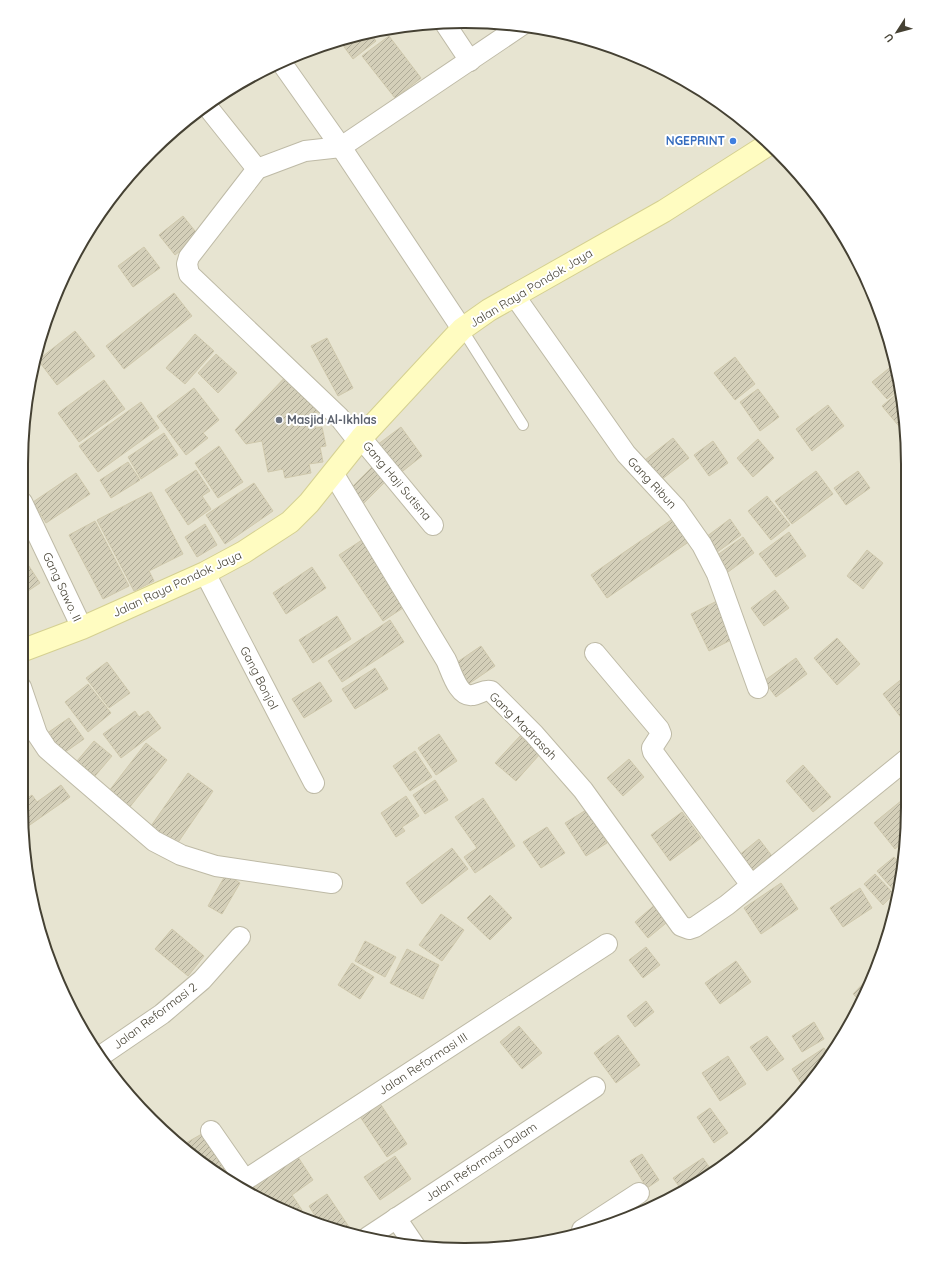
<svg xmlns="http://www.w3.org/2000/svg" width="929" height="1271" viewBox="0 0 929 1271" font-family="Quicksand,sans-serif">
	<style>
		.residential { fill: #e7e4d1 }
		.building { fill: url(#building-hatch); stroke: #cfc8ac }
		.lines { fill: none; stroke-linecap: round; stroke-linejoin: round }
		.lane-casing { stroke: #bebaa6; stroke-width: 12 }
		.street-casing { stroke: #bebaa6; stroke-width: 22 }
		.secondary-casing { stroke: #d5d091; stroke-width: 24 }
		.lane { stroke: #fff; stroke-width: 10 }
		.street { stroke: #fff; stroke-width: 20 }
		.secondary { stroke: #fffcc1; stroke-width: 22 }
		.shop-dot { fill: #3f7fe0; stroke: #fff; stroke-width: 1.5 }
		.worship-dot { fill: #6b7280; stroke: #fff; stroke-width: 1.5 }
		.labels { text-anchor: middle; stroke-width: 4; stroke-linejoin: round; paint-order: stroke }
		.shop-label { font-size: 12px; font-weight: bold; fill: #366cbe; stroke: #fff; text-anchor: end }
		.street-label { font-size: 12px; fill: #454133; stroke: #fff }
		.worship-label { font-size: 12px; font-weight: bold; fill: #5b616d; stroke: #fff; text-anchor: start }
		.rim { fill: none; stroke: #454133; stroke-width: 2 }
	</style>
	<defs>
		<pattern id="building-hatch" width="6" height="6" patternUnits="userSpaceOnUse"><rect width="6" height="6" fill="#d4cfb9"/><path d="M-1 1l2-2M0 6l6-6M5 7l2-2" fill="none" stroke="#aeaa97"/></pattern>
	</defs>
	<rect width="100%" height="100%" fill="#f3f1e4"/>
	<path class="residential" d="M435 22 522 25 607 44 686 80 757 131 816 194 874 295 904 406 907 836 893 922 862 1003 798 1099 735 1158 634 1216 522 1246H406L322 1227 269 1204 172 1140 96 1053 55 976 36 922 21 807 22 436 36 350 55 295 96 218 131 172 194 113 268 67 349 36Z"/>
	<g class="building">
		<path d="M370 33 376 41 353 59 339 40 349 36Z"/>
		<path d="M389 36 421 78 395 98 362 56Z"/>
		<path d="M183 216 199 236 175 255 159 235Z"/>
		<path d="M144 247 160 268 133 287 118 266Z"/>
		<path d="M174 293 192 316 124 369 106 346Z"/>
		<path d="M75 331 95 356 57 385 38 360Z"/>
		<path d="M195 334 214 351 185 384 166 368Z"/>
		<path d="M327 338 353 388 338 396 311 346Z"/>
		<path d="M216 354 237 373 218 393 198 373Z"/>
		<path d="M735 357 755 384 735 400 714 373Z"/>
		<path d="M893 365 900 389 887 399 872 382Z"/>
		<path d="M290 372 327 410 313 413 316 428 322 427 326 446 320 447 323 462 309 464 311 473 285 478 283 469 268 472 262 441 246 444 235 430Z"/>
		<path d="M104 380 125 409 79 442 58 413Z"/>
		<path d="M194 388 219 420 203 433 208 438 186 455 157 416Z"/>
		<path d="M758 389 779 417 760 431 740 402Z"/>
		<path d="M900 391 904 406 903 431 882 406Z"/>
		<path d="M141 402 159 428 98 472 79 446Z"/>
		<path d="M828 405 844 426 812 451 796 429Z"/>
		<path d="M401 427 422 456 399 474 377 445Z"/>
		<path d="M164 433 178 455 141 479 128 457Z"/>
		<path d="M673 438 689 458 661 480 645 460Z"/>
		<path d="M758 439 774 458 753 477 737 458Z"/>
		<path d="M713 441 728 463 709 476 694 455Z"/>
		<path d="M219 446 243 482 218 498 195 463Z"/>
		<path d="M128 462 140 480 111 498 100 480Z"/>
		<path d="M376 463 390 477 361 506 347 492Z"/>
		<path d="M196 470 210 491 202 496 211 509 188 525 165 490Z"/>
		<path d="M816 471 833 494 792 524 775 501Z"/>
		<path d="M858 471 870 488 846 505 834 488Z"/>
		<path d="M76 473 90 494 46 523 33 502Z"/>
		<path d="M254 483 273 511 225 544 206 515Z"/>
		<path d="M151 492 183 554 149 571 154 581 134 591 97 520Z"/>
		<path d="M767 496 790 525 771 540 748 511Z"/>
		<path d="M674 518 690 541 607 598 591 575Z"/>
		<path d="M730 519 741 535 713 555 702 540Z"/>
		<path d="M95 521 129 586 103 599 69 535Z"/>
		<path d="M205 524 217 545 197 557 185 537Z"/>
		<path d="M789 532 806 556 776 577 759 554Z"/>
		<path d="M743 537 754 553 728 572 716 556Z"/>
		<path d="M362 540 406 606 383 621 339 555Z"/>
		<path d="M867 550 883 563 863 589 847 576Z"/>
		<path d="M22 557H23L40 583 22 595Z"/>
		<path d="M312 567 326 588 286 614 273 593Z"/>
		<path d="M775 590 789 608 764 626 751 608Z"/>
		<path d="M717 601 735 638 709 651 691 614Z"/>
		<path d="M337 616 351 639 313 663 299 640Z"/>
		<path d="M390 620 404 642 342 682 328 661Z"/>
		<path d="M837 638 860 664 837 685 814 658Z"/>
		<path d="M481 646 495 666 467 685 453 665Z"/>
		<path d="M796 658 807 674 776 697 764 681Z"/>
		<path d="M107 662 130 693 109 708 86 678Z"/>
		<path d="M375 668 388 689 355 709 342 689Z"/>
		<path d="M903 678 906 682V724L883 694Z"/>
		<path d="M320 682 332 701 304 718 292 699Z"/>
		<path d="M88 684 111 713 88 732 65 702Z"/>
		<path d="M135 711 139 717 148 711 161 728 121 758 103 734Z"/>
		<path d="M69 718 84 739 61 755 46 734Z"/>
		<path d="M439 734 457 761 436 775 418 748Z"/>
		<path d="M520 736 540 754 516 781 495 763Z"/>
		<path d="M94 741 112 756 95 776 77 761Z"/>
		<path d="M146 743 167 760 129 808 109 791Z"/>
		<path d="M415 751 432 777 410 791 393 766Z"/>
		<path d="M629 759 644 777 623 796 607 778Z"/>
		<path d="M803 765 831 797 813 812 786 781Z"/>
		<path d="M188 773 213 791 177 844 151 826Z"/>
		<path d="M435 780 448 800 425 814 413 795Z"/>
		<path d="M61 785 70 797 24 829 21 802 32 795 37 802Z"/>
		<path d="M406 796 419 816 402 827 405 831 396 837 381 813Z"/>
		<path d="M907 796V839L895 849 874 823Z"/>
		<path d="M483 798 515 846 475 873 464 857 477 848 455 817Z"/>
		<path d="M586 810 607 843 586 856 565 823Z"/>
		<path d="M682 812 701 838 670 861 651 835Z"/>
		<path d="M547 827 565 853 541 868 523 842Z"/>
		<path d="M759 839 772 856 751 873 738 856Z"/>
		<path d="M452 848 468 869 422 904 406 883Z"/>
		<path d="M894 857 902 866 898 891 896 893 877 871Z"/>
		<path d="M226 874 240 883 222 914 208 906Z"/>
		<path d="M875 874 894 894 883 905 864 884Z"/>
		<path d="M781 883 798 909 761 934 744 908Z"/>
		<path d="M860 888 872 908 843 927 830 908Z"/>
		<path d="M490 895 512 918 490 940 467 918Z"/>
		<path d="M896 901 894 914 889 907Z"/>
		<path d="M657 903 671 919 648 938 635 922Z"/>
		<path d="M441 914 464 930 442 961 419 945Z"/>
		<path d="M172 929 204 956 188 976 155 949Z"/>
		<path d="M365 941 396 957 385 977 355 961Z"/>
		<path d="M646 947 660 965 643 978 629 960Z"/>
		<path d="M407 949 439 965 423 999 390 983Z"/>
		<path d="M736 961 751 982 720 1004 705 983Z"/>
		<path d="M352 963 374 977 360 999 338 985Z"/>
		<path d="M874 972 862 1003 853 994Z"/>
		<path d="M646 1001 654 1012 635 1027 627 1016Z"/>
		<path d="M814 1022 824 1039 802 1052 792 1036Z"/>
		<path d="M519 1026 542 1053 522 1069 500 1042Z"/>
		<path d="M618 1035 640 1065 616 1083 594 1053Z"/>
		<path d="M767 1036 784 1059 767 1071 750 1047Z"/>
		<path d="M824 1048 828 1054 804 1088 792 1069Z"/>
		<path d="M728 1056 746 1084 720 1101 702 1073Z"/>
		<path d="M379 1102 407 1144 387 1157 359 1115Z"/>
		<path d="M710 1108 728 1133 714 1143 697 1117Z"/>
		<path d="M207 1131 234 1175 229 1178 192 1153 186 1143Z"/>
		<path d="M296 1154 313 1180 292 1195 302 1210 294 1215 263 1200 251 1184Z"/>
		<path d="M642 1154 659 1180 647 1188 630 1161Z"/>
		<path d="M395 1156 411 1179 380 1200 364 1177Z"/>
		<path d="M703 1158 712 1171 681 1189 673 1178Z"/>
		<path d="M327 1194 351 1230 348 1232 322 1227 309 1206Z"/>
	</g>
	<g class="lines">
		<defs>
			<path id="lane" d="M462 329 523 425"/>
			<g id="street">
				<path d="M444 22 470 61"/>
				<path d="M281 62 341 147 462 329"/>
				<path d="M206 105 257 169"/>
				<path d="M514 295 626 454 676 508 702 545 717 574 758 688"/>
				<path d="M361 438 433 525"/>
				<path d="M358 441 339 417 189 274 187 264 189 257 257 169 305 151 341 147 522 25"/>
				<path d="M333 473 446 660C451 670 458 698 473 695 480 694 484 689 491 691L534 734 583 790 681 926 689 929 695 927 727 905 907 759"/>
				<path d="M22 502 82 628"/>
				<path d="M205 573 314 783"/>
				<path d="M595 653 659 729 661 734 652 748 653 752 751 885"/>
				<path d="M21 687 37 734 47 749 154 841 181 855 216 866 332 883"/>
				<path d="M99 1057 162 1014 202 980 240 937"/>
				<path d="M211 1131 245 1180"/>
				<path d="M239 1184 607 944"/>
				<path d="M396 1218 415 1246"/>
				<path d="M582 1230 639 1193"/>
				<path d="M368 1237 595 1087"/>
			</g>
			<path id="secondary" d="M21 651 82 628 205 573 244 552 290 522 309 503 361 438 462 329 489 310 664 211 769 144"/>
		</defs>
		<use href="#lane" class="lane-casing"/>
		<use href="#street" class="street-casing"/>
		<use href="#secondary" class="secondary-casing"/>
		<use href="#lane" class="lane"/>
		<use href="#street" class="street"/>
		<use href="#secondary" class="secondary"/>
	</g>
	<circle class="shop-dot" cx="733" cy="141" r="4"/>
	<circle class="worship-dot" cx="279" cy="420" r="4"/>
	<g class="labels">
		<g class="shop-label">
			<text x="725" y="145">NGEPRINT</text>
		</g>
		<g class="street-label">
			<text transform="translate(531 288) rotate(-31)" y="4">Jalan Raya Pondok Jaya</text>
			<text transform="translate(397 481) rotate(50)" y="4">Gang Haji Sutisna</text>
			<text transform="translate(652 483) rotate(47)" y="4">Gang Ribun</text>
			<text transform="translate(177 584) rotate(-25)" y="4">Jalan Raya Pondok Jaya</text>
			<text transform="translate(62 587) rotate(65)" y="4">Gang Sawo. II</text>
			<text transform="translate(259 678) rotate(63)" y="4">Gang Bonjol</text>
			<text transform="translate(523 726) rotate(45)" y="4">Gang Madrasah</text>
			<text transform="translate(155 1016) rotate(-37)" y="4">Jalan Reformasi 2</text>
			<text transform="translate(423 1064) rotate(-33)" y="4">Jalan Reformasi III</text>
			<text transform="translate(481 1162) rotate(-34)" y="4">Jalan Reformasi Dalam</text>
		</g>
		<g class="worship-label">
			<text x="287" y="424">Masjid Al-Ikhlas</text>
		</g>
	</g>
	<path d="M0 0H929V1271H0ZM464 28H465A436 436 0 0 1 901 464V807A436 436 0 0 1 465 1243H464A436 436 0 0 1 28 807V464A436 436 0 0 1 464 28Z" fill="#fff" fill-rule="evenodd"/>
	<path class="rim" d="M464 28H465A436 436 0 0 1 901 464V807A436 436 0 0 1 465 1243H464A436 436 0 0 1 28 807V464A436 436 0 0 1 464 28Z"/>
	<g transform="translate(897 32) rotate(234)" stroke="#ffffff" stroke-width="3" paint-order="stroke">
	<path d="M0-3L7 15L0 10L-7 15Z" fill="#454133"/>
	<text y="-6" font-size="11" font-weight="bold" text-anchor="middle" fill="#454133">U</text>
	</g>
</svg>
